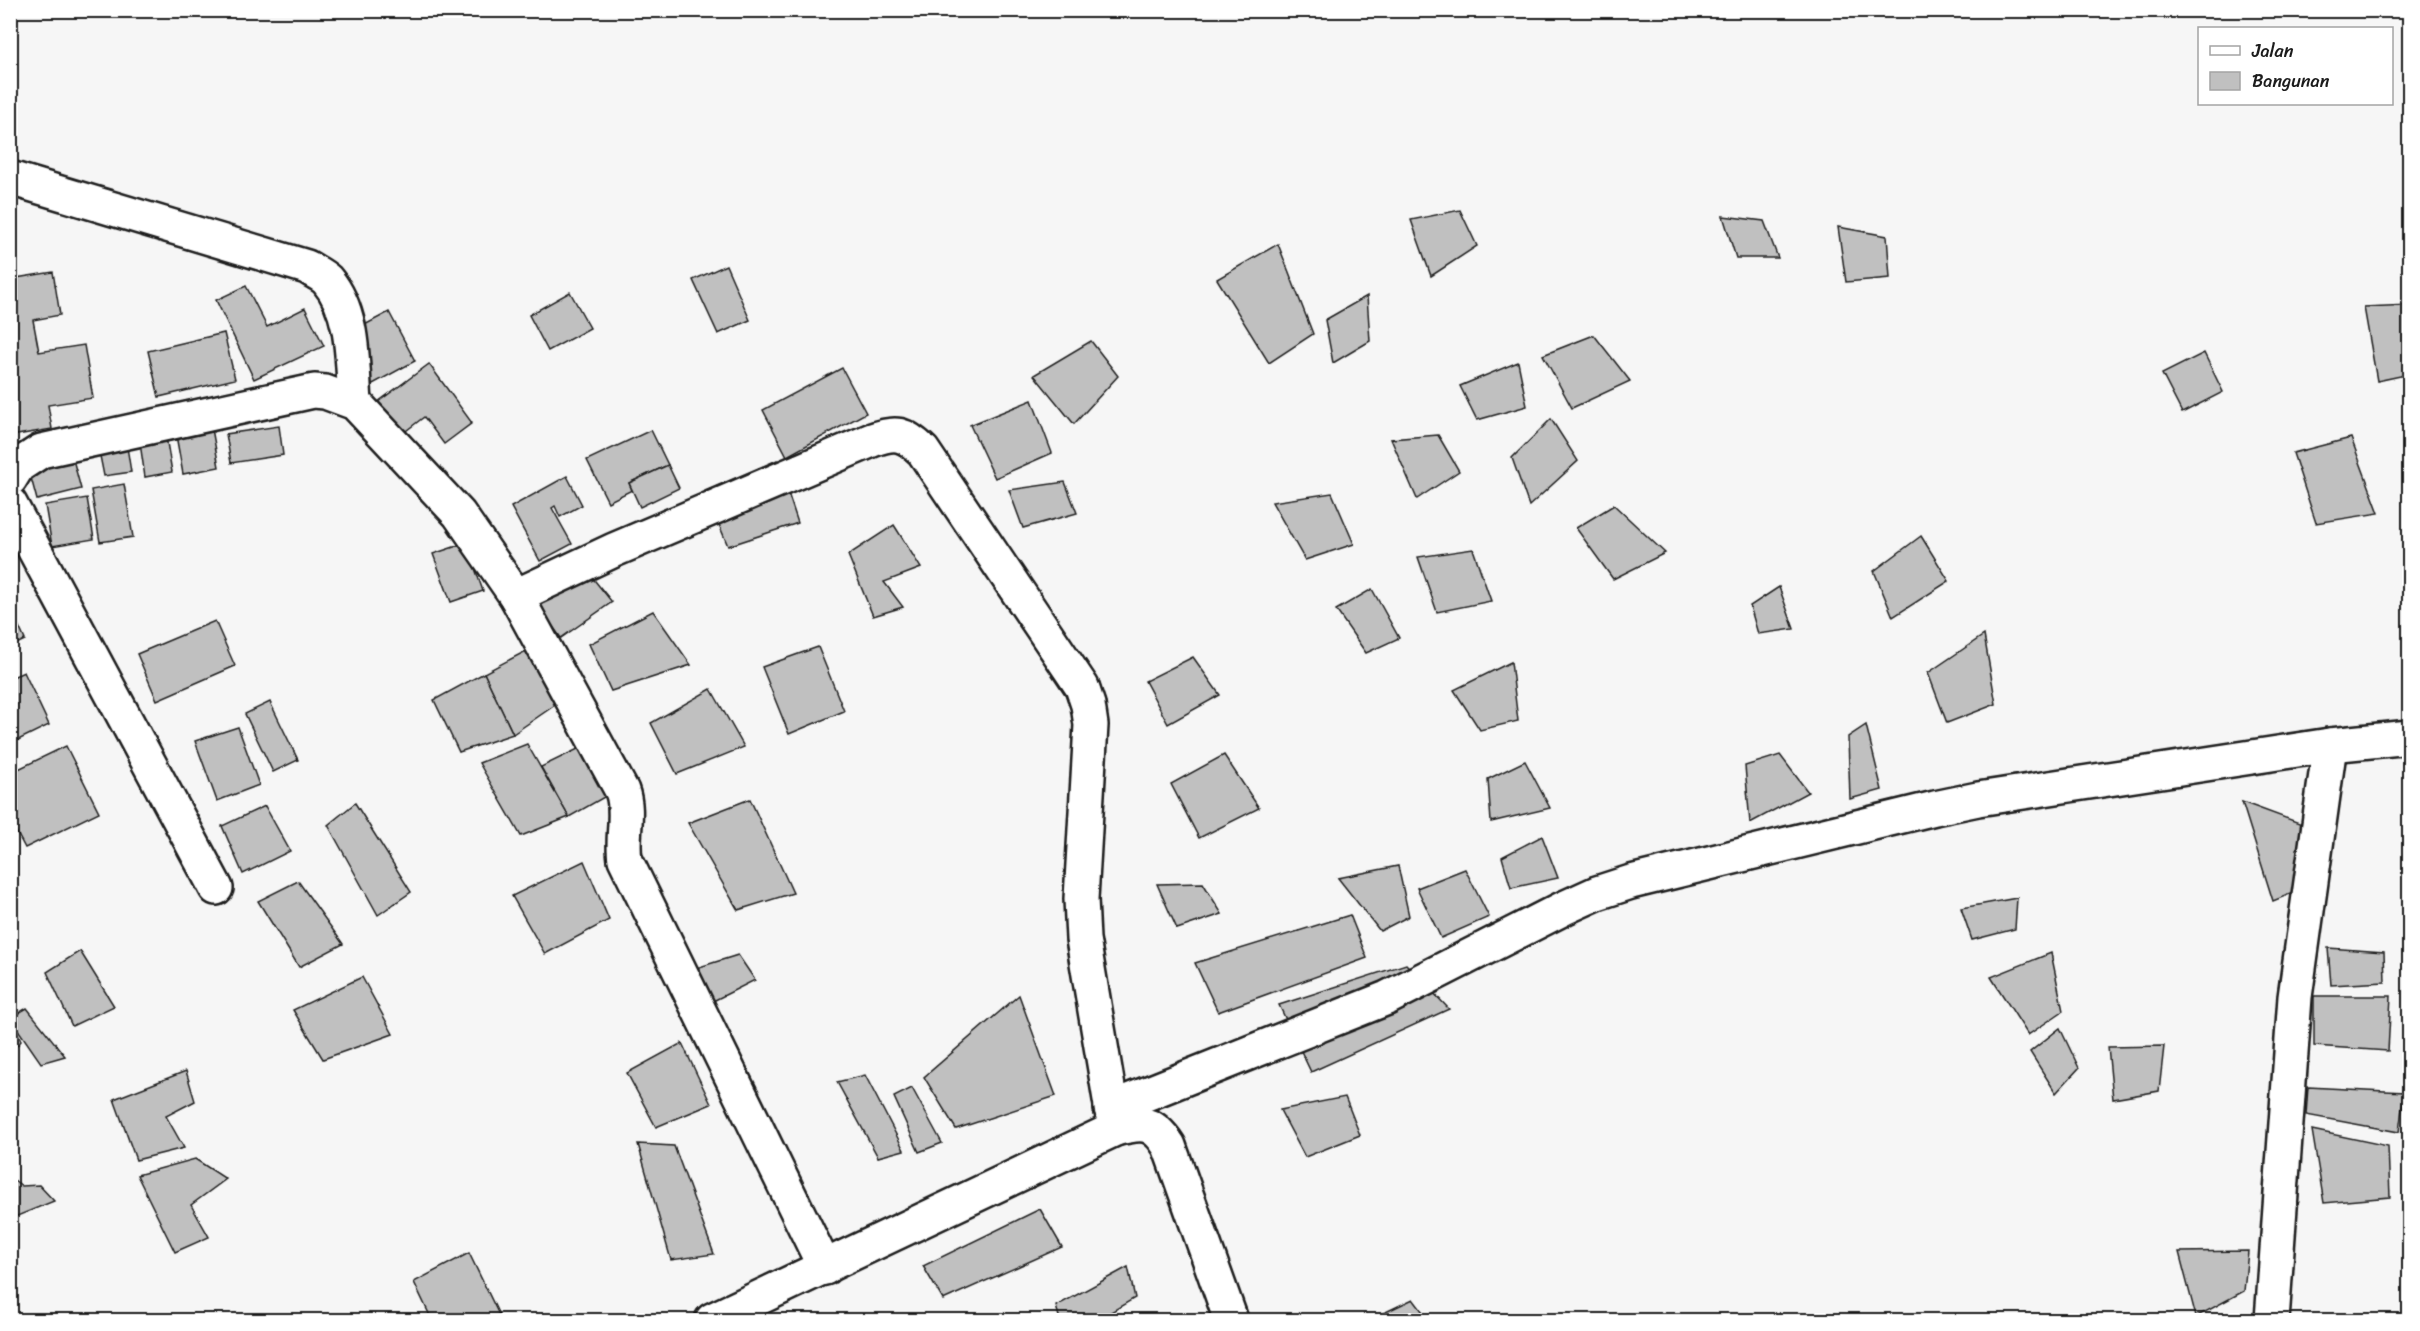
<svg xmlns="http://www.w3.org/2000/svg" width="2420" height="1331" viewBox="0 0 2420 1331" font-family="Sriracha,sans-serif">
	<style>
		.building { fill: #c0c0c0; stroke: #1c1c1c; stroke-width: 1.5 }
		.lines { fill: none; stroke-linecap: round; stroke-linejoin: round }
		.minor-casing { stroke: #1c1c1c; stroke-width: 38 }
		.minor { stroke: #fff; stroke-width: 33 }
	</style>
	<rect width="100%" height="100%" fill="#f6f6f6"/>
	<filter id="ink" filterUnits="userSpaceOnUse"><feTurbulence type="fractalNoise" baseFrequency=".0167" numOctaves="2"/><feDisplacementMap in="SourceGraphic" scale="12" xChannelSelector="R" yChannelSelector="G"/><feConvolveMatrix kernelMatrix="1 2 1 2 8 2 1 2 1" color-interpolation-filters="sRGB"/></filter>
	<g filter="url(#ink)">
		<g class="building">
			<path d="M1460 210 1477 246 1431 276 1411 220Z"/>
			<path d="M1723 216 1764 221 1778 258H1736Z"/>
			<path d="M1838 227 1887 236 1890 278 1846 282Z"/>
			<path d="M1278 244 1313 334 1269 363 1217 279Z"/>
			<path d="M726 265 750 320 718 334 693 280Z"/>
			<path d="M53 272 60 315 33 320 39 352 84 345 93 398 48 405 52 429 11 436 10 279Z"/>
			<path d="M246 286 267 327 305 308 324 346 254 379 216 300Z"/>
			<path d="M570 292 590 328 548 351 529 315Z"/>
			<path d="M1367 296 1370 341 1333 363 1325 320Z"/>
			<path d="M2410 305V374L2377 381 2364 307Z"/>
			<path d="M389 312 415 361 371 385 352 352 357 329Z"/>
			<path d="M224 333 235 379 159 397 148 351Z"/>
			<path d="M1594 335 1630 381 1572 408 1543 355Z"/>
			<path d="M1091 341 1118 376 1074 424 1034 375Z"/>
			<path d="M2204 353 2223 392 2182 413 2162 374Z"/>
			<path d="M1518 362 1527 406 1477 420 1460 386Z"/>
			<path d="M429 364 472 423 444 444 424 417 398 437 374 405Z"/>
			<path d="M842 368 866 413 787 456 763 410Z"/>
			<path d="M1032 400 1052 453 995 478 970 425Z"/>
			<path d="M210 418 219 467 183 474 174 424Z"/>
			<path d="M1551 419 1578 461 1529 506 1512 458Z"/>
			<path d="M279 426 283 455 231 463 226 434Z"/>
			<path d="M651 430 668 465 629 483 632 490 608 502 587 460Z"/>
			<path d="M165 431 172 472 145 477 139 436Z"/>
			<path d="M1438 435 1459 471 1417 499 1391 439Z"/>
			<path d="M2351 438 2379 513 2316 523 2293 453Z"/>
			<path d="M127 447 131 472 104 476 99 451Z"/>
			<path d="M71 452 81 489 37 500 27 463Z"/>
			<path d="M777 460 798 523 728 546 705 491Z"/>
			<path d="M668 465 679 488 640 507 629 483Z"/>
			<path d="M567 476 582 505 560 517 555 506 552 508 572 544 540 561 511 507Z"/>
			<path d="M1065 482 1077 513 1023 528 1009 490Z"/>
			<path d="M124 484 133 537 100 542 91 490Z"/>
			<path d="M1332 493 1354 544 1305 560 1272 502Z"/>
			<path d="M87 498 94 539 52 546 45 505Z"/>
			<path d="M1614 505 1665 553 1613 579 1576 528Z"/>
			<path d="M894 525 921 568 884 582 903 607 873 616 848 555Z"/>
			<path d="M1921 536 1949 581 1893 617 1874 571Z"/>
			<path d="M466 543 483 591 451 602 433 554Z"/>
			<path d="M1473 549 1491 601 1437 612 1418 557Z"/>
			<path d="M591 576 612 602 561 638 528 591Z"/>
			<path d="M1779 587 1794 629 1758 634 1750 606Z"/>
			<path d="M1372 589 1399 638 1366 653 1336 610Z"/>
			<path d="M10 607 25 640 10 647Z"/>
			<path d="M653 611 691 665 611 691 589 644Z"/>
			<path d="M215 621 235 666 157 700 137 654Z"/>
			<path d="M1984 635 1996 704 1947 723 1928 673Z"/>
			<path d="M818 647 844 711 789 734 762 667Z"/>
			<path d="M528 650 555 705 513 734 484 673Z"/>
			<path d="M1193 657 1220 695 1168 724 1145 681Z"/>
			<path d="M1511 662 1518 721 1480 730 1454 690Z"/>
			<path d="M24 672 49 725 12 743 10 678Z"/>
			<path d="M484 673 513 734 459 752 434 700Z"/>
			<path d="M711 689 744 747 677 774 651 723Z"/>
			<path d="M270 702 298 760 273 772 245 714Z"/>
			<path d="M1866 725 1882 790 1850 799 1848 737Z"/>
			<path d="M238 727 259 785 217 801 195 741Z"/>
			<path d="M527 744 569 817 521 836 479 763Z"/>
			<path d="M66 746 99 812 25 848 10 820V773Z"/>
			<path d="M580 748 606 796 569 817 541 767Z"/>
			<path d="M1224 755 1259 808 1199 838 1171 784Z"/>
			<path d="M1780 755 1808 792 1750 823 1745 766Z"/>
			<path d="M1525 761 1550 808 1491 822 1488 779Z"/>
			<path d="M750 799 793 893 738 910 688 823Z"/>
			<path d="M2242 802 2302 824 2300 890 2273 901Z"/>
			<path d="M355 803 411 892 378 915 328 825Z"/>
			<path d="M265 806 290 851 243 874 222 826Z"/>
			<path d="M1542 836 1558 878 1511 888 1502 857Z"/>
			<path d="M584 861 609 920 545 954 512 896Z"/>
			<path d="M1398 866 1409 916 1380 931 1338 878Z"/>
			<path d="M1465 869 1489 917 1441 938 1417 888Z"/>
			<path d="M298 881 343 944 299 967 258 901Z"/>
			<path d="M1203 883 1222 914 1177 929 1157 884Z"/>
			<path d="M2017 898 2015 929 1972 940 1961 908Z"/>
			<path d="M1350 915 1367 958 1218 1012 1195 963Z"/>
			<path d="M2328 948 2384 952 2385 982 2331 985Z"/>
			<path d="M80 951 114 1006 72 1026 47 972Z"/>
			<path d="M2051 953 2063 1011 2028 1035 1991 977Z"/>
			<path d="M738 955 755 980 709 1003 680 973Z"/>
			<path d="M1406 964 1449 1009 1311 1072 1279 1005Z"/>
			<path d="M362 977 393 1034 323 1059 293 1010Z"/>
			<path d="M1019 995 1056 1096 956 1129 924 1077Z"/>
			<path d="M2314 996H2391L2388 1051 2314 1046Z"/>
			<path d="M27 1008 65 1056 41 1063 10 1018Z"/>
			<path d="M10 1018 21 1041 10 1053Z"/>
			<path d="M2060 1028 2079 1068 2056 1093 2030 1052Z"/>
			<path d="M682 1043 711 1104 656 1127 627 1073Z"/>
			<path d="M2164 1046 2159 1091 2113 1099 2108 1047Z"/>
			<path d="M186 1071 195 1101 166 1116 184 1148 136 1160 114 1099Z"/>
			<path d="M865 1075 904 1150 878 1157 837 1082Z"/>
			<path d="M2308 1087 2404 1092 2399 1132 2306 1115Z"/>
			<path d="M912 1088 942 1143 919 1152 894 1097Z"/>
			<path d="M1345 1097 1360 1135 1305 1157 1280 1110Z"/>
			<path d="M2312 1130 2388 1146 2390 1197 2324 1203Z"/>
			<path d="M638 1144 674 1146 714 1254 671 1260Z"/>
			<path d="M195 1159 226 1179 191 1205 209 1237 175 1252 137 1175Z"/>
			<path d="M10 1177 22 1186 39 1185 54 1201 10 1219Z"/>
			<path d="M1040 1209 1062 1247 943 1300 923 1266Z"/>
			<path d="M2248 1251 2244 1291 2196 1317 2179 1252Z"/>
			<path d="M469 1253 500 1317 495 1320H432L414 1282Z"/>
			<path d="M1128 1267 1135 1298 1104 1316 1105 1320H1060L1056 1306Z"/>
			<path d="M1413 1299 1429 1320H1369Z"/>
		</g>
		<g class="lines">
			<defs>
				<g id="minor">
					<path d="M10 178 307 267C313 271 322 275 327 280 355 313 352 363 355 403"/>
					<path d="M10 479 18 466 41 451 314 391 325 392 355 403 459 514 516 596 622 791C630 812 621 837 625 859L825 1268"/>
					<path d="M10 504 216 888"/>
					<path d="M516 596 614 550 872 440C896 431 904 433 923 451L1082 687 1088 705 1091 725 1081 899 1083 939 1115 1129"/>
					<path d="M1111 1108 1387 998 1564 908 1597 893 1631 882 1935 808 1978 799 2330 745 2410 737"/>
					<path d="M712 1320 1115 1129C1143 1122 1153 1121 1169 1146L1231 1320"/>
					<path d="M2272 1320 2295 997 2330 745"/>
				</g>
			</defs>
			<use href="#minor" class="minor-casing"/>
			<use href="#minor" class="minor"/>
		</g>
	</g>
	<rect width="2420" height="1331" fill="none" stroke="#fff" stroke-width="36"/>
	<rect x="18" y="18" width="2384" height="1295" fill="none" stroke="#1c1c1c" stroke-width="2" filter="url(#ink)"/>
	<rect x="2198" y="27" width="195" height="78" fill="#ffffff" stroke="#a4a4a4" stroke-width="1.5"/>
	<rect x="2210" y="46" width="30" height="9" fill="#ffffff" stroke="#a4a4a4" stroke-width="1.5"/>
	<text x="2252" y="57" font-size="18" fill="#1c1c1c">Jalan</text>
	<rect x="2210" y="72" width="30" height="18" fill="#c0c0c0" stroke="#a4a4a4" stroke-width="1.5"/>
	<text x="2252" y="87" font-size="18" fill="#1c1c1c">Bangunan</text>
</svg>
